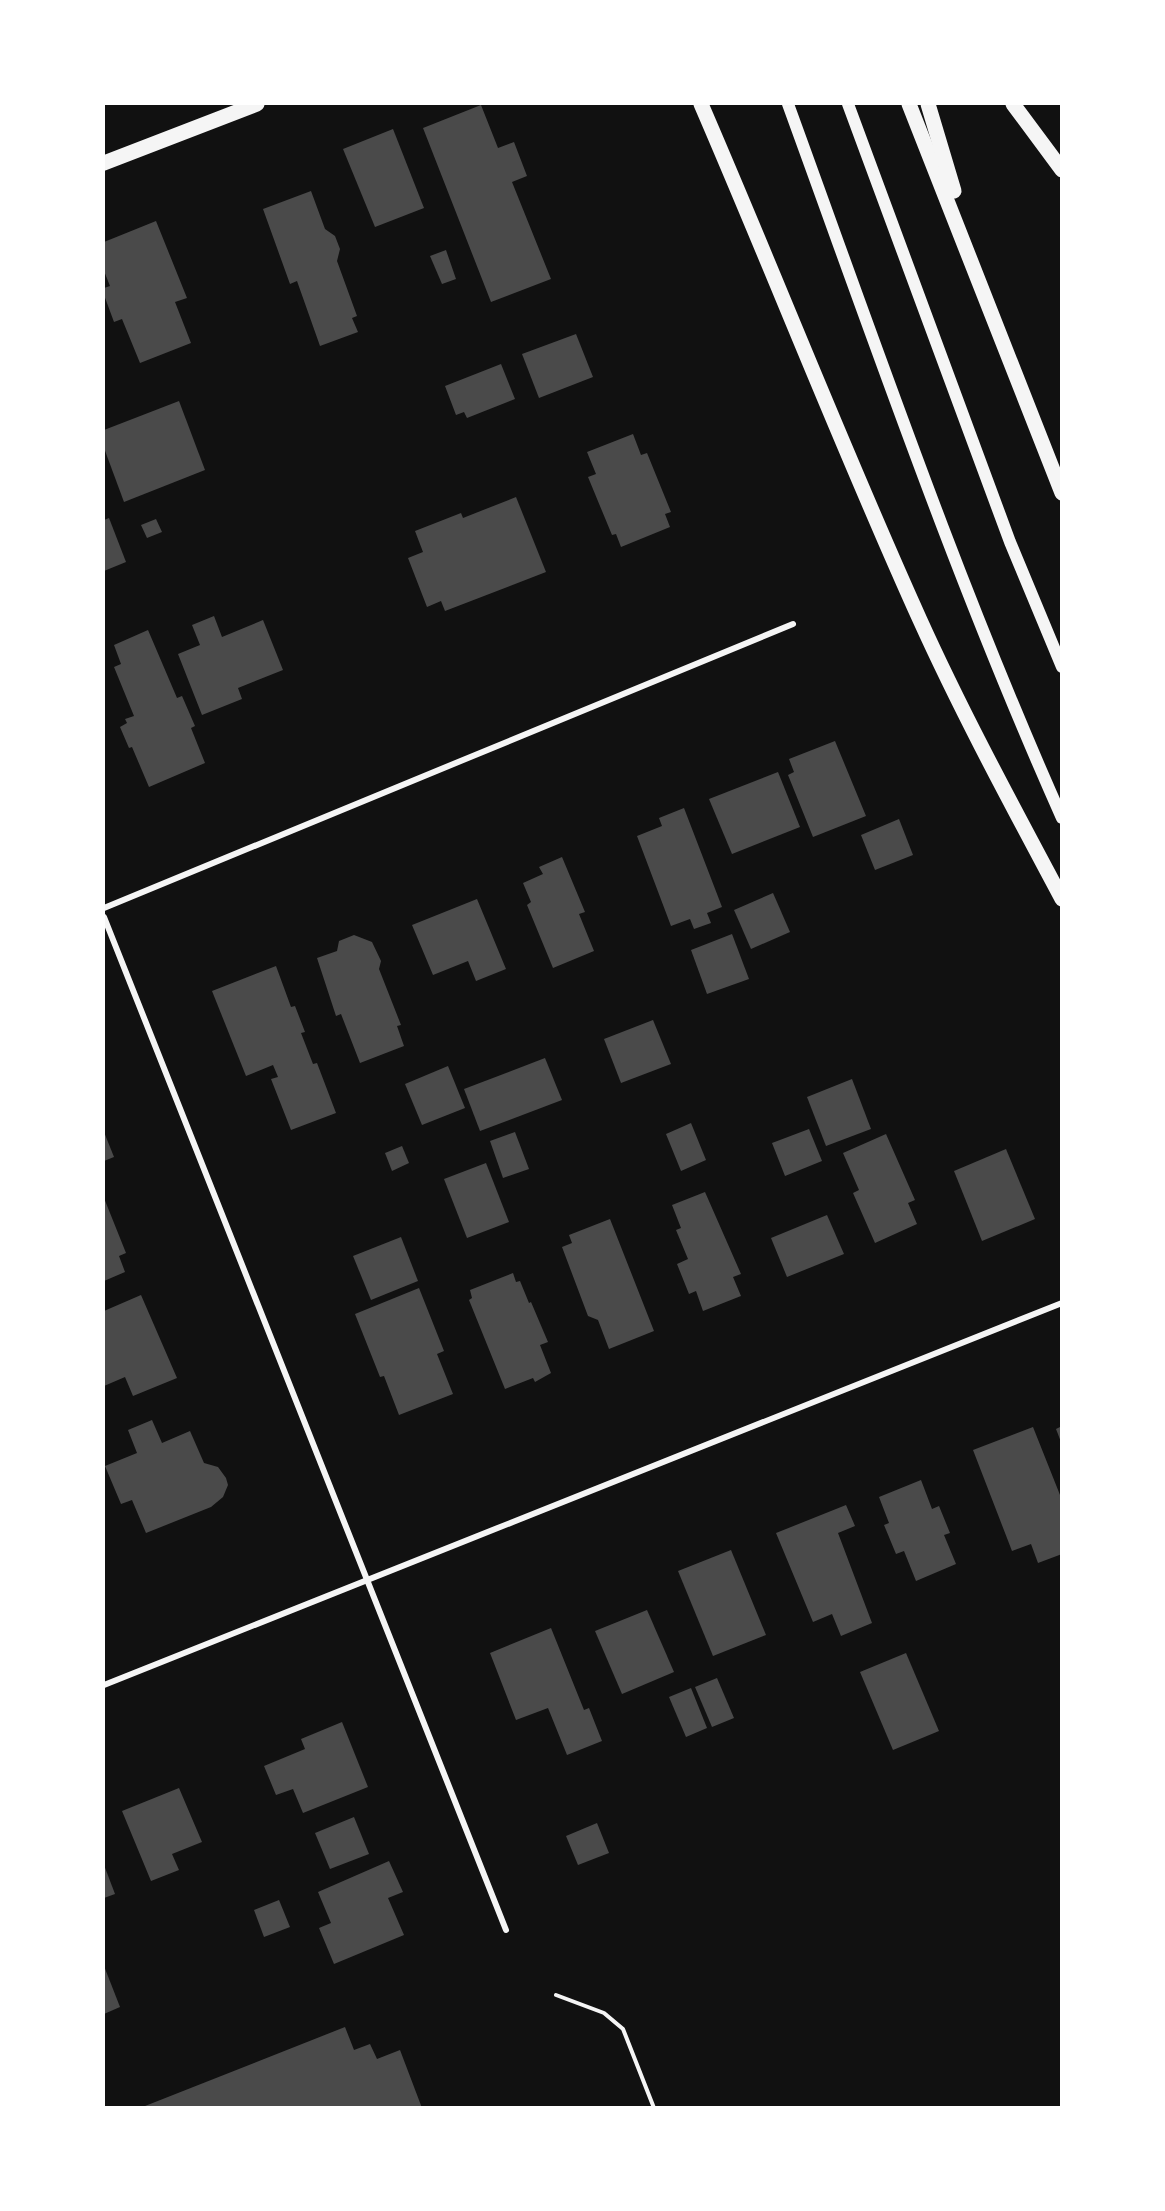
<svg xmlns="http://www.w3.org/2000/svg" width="1165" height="2211" viewBox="0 0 1165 2211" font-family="Inter,sans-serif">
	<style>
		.building { fill: #4a4a4a }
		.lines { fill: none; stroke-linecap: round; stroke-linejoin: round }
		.path { stroke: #f5f5f5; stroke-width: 4 }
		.minor { stroke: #f5f5f5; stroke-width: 6 }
		.secondary { stroke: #f5f5f5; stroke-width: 12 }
		.primary { stroke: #f5f5f5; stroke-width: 15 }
	</style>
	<rect width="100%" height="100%" fill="#111"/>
	<g class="building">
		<path d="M481 105 498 148 514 142 527 176 512 182 551 279 491 302 423 128Z"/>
		<path d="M393 129 424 208 375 227 343 149Z"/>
		<path d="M311 191 325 229 335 236 340 249 337 261 357 316 352 318 358 332 320 346 297 281 290 284 263 209Z"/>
		<path d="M156 221 187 298 175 302 191 343 140 363 122 319 114 322 104 295V288L110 286 104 271V242Z"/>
		<path d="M446 250 456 279 442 284 430 256Z"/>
		<path d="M576 334 593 377 539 398 522 354Z"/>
		<path d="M501 364 515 399 467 418 464 412 456 415 445 386Z"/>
		<path d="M179 401 205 470 124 502 104 448V430Z"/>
		<path d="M633 434 641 455 647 453 671 512 665 514 670 527 621 547 616 534 612 535 588 477 596 474 587 452Z"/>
		<path d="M516 497 546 572 445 611 441 601 427 607 408 558 423 552 415 531 461 513 463 518Z"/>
		<path d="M109 518 126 562 104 571V520Z"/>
		<path d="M156 519 162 532 147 538 141 525Z"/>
		<path d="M214 616 222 637 263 620 283 670 238 688 242 699 202 715 178 654 200 645 192 625Z"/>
		<path d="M148 630 177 698 182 696 195 726 191 728 205 763 149 787 132 747 129 748 120 727 127 723 125 719 134 716 114 667 121 664 114 645Z"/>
		<path d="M835 741 866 816 813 837 788 775 794 772 789 759Z"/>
		<path d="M778 772 800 827 732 854 709 799Z"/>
		<path d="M684 808 722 907 707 913 711 923 694 929 690 919 671 926 637 836 662 826 659 818Z"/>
		<path d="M899 819 913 855 875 870 861 835Z"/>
		<path d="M562 857 585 912 579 914 594 951 553 968 527 905 531 902 523 883 543 874 539 867Z"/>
		<path d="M773 893 790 932 751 949 734 910Z"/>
		<path d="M477 899 506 969 476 981 468 961 433 975 412 925Z"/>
		<path d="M732 934 749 979 707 994 691 950Z"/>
		<path d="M354 935 372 942 381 961 379 969 401 1025 397 1026 404 1046 360 1063 341 1014 336 1016 317 958 337 951 339 941Z"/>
		<path d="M276 966 291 1007 295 1006 305 1032 301 1033 313 1064 317 1063 336 1113 291 1130 271 1079 278 1077 273 1065 246 1076 212 991Z"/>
		<path d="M653 1020 671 1064 621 1083 604 1039Z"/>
		<path d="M545 1058 562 1100 480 1131 464 1089Z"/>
		<path d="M448 1066 465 1108 422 1125 405 1084Z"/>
		<path d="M852 1079 871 1129 826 1146 807 1097Z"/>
		<path d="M691 1123 706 1160 681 1171 666 1134Z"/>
		<path d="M809 1129 822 1161 785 1176 772 1143Z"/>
		<path d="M104 1132 114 1157 104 1161Z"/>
		<path d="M515 1132 529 1169 503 1178 490 1141Z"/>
		<path d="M886 1134 915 1200 908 1203 917 1224 875 1243 853 1193 859 1190 843 1153Z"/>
		<path d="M402 1146 409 1163 392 1171 385 1153Z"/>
		<path d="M1006 1149 1035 1219 982 1241 954 1171Z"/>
		<path d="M486 1163 509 1222 467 1238 444 1179Z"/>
		<path d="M705 1192 741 1274 733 1277 741 1296 703 1311 696 1291 689 1294 677 1264 688 1259 676 1230 681 1228 672 1205Z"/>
		<path d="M104 1198 126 1253 119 1256 125 1272 104 1281Z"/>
		<path d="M827 1215 844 1254 787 1277 771 1238Z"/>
		<path d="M610 1219 654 1331 609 1349 598 1320 588 1316 562 1247 572 1243 569 1235Z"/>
		<path d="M401 1237 418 1281 371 1300 353 1256Z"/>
		<path d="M513 1273 516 1282 520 1281 529 1303 531 1302 548 1342 540 1345 551 1373 535 1382 533 1378 505 1389 469 1300 472 1298 470 1290Z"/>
		<path d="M419 1288 444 1351 437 1354 453 1394 399 1415 384 1376 380 1377 355 1314Z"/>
		<path d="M141 1295 177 1378 133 1396 125 1377 104 1386V1311Z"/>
		<path d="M152 1420 162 1443 190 1431 204 1463 218 1467 226 1478 228 1485 223 1497 211 1507 146 1533 132 1500 121 1504 105 1466 137 1453 128 1430Z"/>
		<path d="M1062 1426V1442H1061L1056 1429Z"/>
		<path d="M1033 1427 1062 1500V1554L1038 1563 1031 1544 1012 1551 973 1450Z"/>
		<path d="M921 1480 932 1509 939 1506 950 1533 944 1535 956 1564 916 1581 904 1551 896 1554 884 1525 889 1523 879 1497Z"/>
		<path d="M846 1505 855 1526 838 1533 872 1623 841 1636 832 1614 813 1622 776 1533Z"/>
		<path d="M731 1550 766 1635 713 1656 678 1571Z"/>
		<path d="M647 1610 674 1672 622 1694 595 1631Z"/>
		<path d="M551 1628 584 1710 589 1708 602 1741 567 1755 548 1708 516 1720 490 1653Z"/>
		<path d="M906 1653 939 1731 893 1750 860 1672Z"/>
		<path d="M717 1678 734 1718 712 1727 695 1687Z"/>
		<path d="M691 1688 707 1728 686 1737 669 1697Z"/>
		<path d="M342 1722 368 1787 303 1813 293 1789 276 1795 264 1766 305 1749 301 1739Z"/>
		<path d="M179 1788 202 1842 172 1854 179 1870 151 1881 122 1811Z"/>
		<path d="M354 1817 369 1854 330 1869 315 1833Z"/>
		<path d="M597 1823 609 1853 578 1865 566 1836Z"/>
		<path d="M389 1861 403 1892 388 1898 404 1935 334 1964 319 1928 331 1923 318 1892Z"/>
		<path d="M104 1865 115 1894 104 1898Z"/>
		<path d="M279 1900 290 1927 264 1937 254 1910Z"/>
		<path d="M104 1966 120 2007 104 2014Z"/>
		<path d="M345 2027 354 2050 370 2044 377 2059 400 2050 422 2108H140Z"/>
	</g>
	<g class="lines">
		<path class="path" d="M556 1995 604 2013 623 2029 654 2108"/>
		<g class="minor">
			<path d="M104 908 793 624"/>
			<path d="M104 917 506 1930"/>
			<path d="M104 1685 1062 1303"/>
		</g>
		<g class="secondary">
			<path d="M788 104C875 343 958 585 1062 818"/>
			<path d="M848 104 1010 542 1062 667"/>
		</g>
		<g class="primary">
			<path d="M701 104C775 275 843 450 920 620 963 715 1013 807 1062 899"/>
			<path d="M909 104 1062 493"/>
			<path d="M928 104 954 191"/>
			<path d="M1013 104 1062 170"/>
			<path d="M104 163 257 104"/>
		</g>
	</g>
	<rect width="1165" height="2211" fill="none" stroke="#ffffff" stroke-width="210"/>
</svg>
